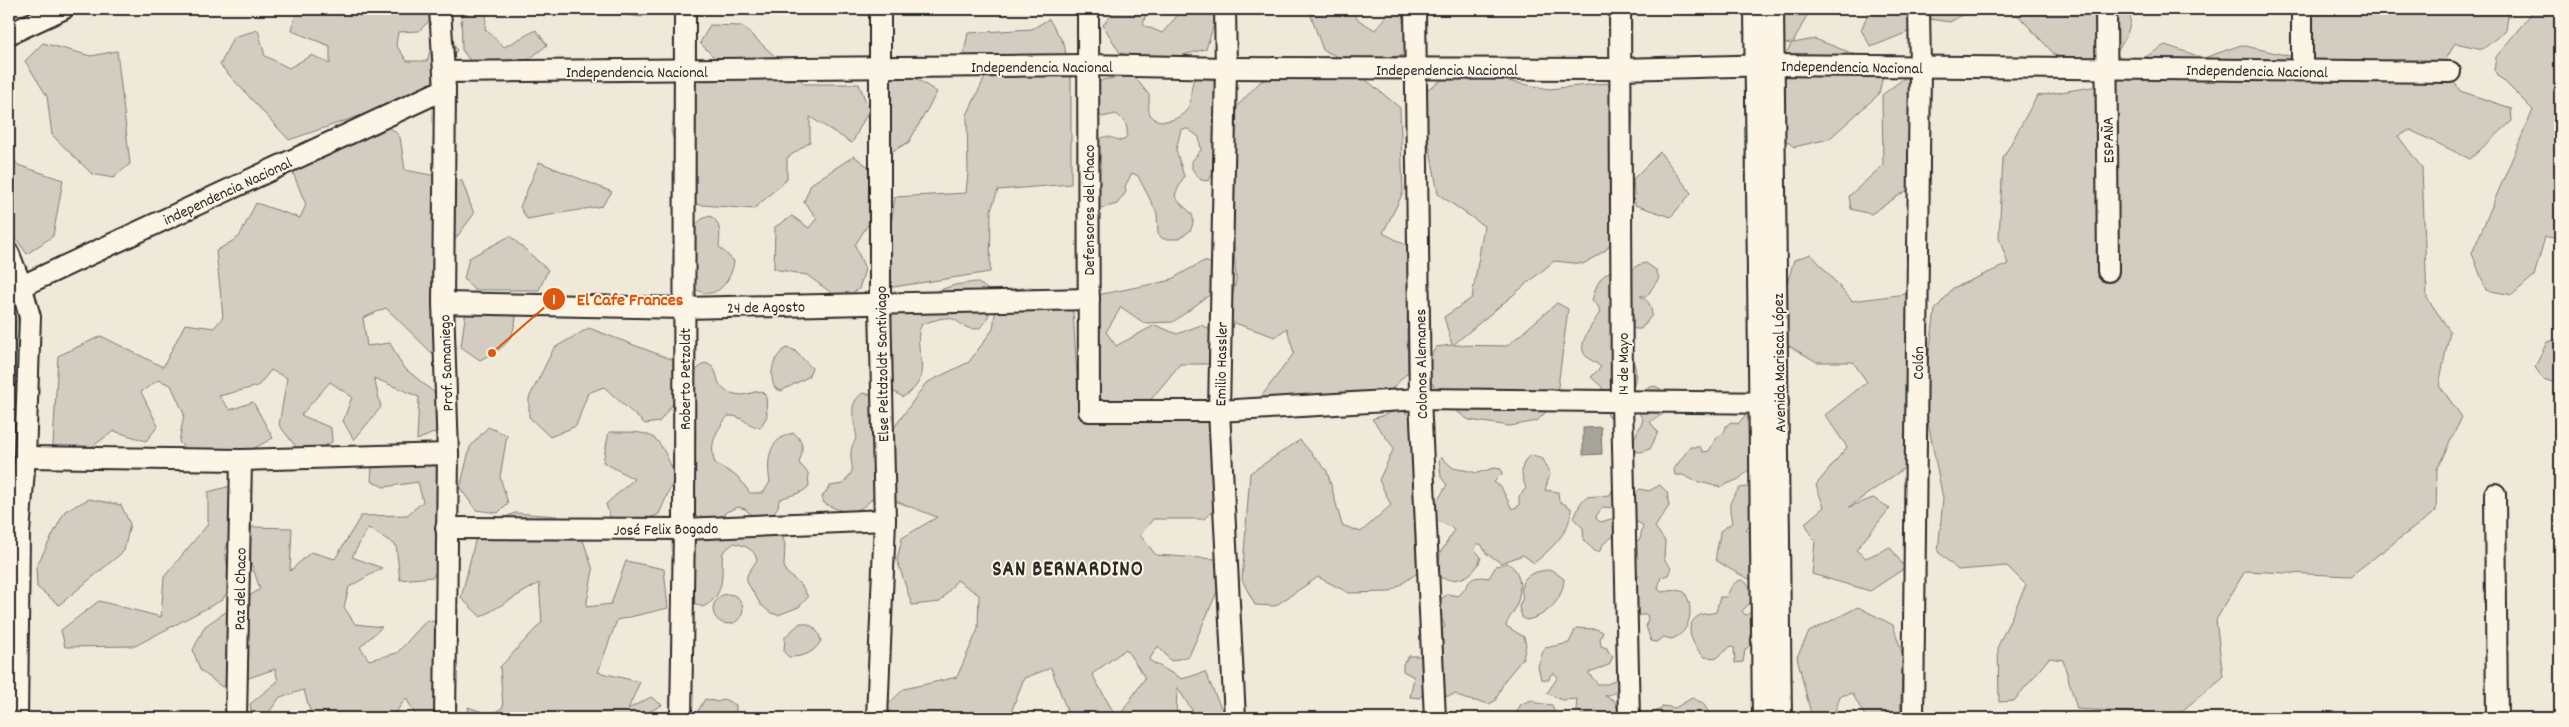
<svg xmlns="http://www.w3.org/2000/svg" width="2569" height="727" viewBox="0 0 2569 727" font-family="Dekko,sans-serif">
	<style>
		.green { fill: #d2cdc0; stroke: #7e7c76 }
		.water { fill: #a6a399; stroke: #75736d }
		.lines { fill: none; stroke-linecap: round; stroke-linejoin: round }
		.minor-casing { stroke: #2b2b2b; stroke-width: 24 }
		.minor { stroke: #fcf5e5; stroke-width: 20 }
		.labels { text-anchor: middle; stroke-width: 4; stroke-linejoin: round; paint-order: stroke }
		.street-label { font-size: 16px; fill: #2b2b2b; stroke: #fcf5e5 }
		.district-label { font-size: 21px; font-weight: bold; letter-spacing: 1px; fill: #2b2b2b; stroke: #fcf5e5 }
		.leader { fill: none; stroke: #df570e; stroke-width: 2 }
		.callout-dot { fill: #df570e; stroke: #fcf5e5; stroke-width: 2 }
		.mark-label { font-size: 15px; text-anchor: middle; font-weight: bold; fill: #fff }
		.callout-label { font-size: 18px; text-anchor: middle; font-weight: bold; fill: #df570e; stroke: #fcf5e5; stroke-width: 4; stroke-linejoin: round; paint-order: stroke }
	</style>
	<rect width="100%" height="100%" fill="#efe9da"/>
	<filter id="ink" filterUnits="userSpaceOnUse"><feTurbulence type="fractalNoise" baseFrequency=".02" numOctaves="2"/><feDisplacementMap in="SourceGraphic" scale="10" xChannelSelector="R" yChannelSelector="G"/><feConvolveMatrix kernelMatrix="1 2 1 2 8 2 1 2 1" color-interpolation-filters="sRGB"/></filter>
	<g filter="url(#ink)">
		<g class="green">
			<path d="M296 9H435L434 16 419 31 398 32 396 45 407 61H427L439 22 457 50 426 93 289 140 220 65 233 37 258 30 265 56 289 68 312 55 330 64V46L292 31Z"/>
			<path d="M461 9H487L485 29 504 47 536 30 547 45 517 69 475 67 462 50Z"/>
			<path d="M591 9H646L642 17 592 11Z"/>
			<path d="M1116 9H1147L1143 25 1162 33 1177 16V9H1217L1218 12 1206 49 1157 62 1120 53 1103 25Z"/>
			<path d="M1314 9H1353L1357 19 1375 30 1387 16 1386 9H1426L1424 53 1349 62 1323 50 1311 16Z"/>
			<path d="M1751 9H1810L1793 43 1815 39 1885 66 1879 94 1829 139 1794 147 1767 126 1761 95 1792 43 1766 46Z"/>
			<path d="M1870 9H1972L1950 22 1922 18 1919 13 1908 32 1871 47 1861 30Z"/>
			<path d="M2012 9H2129C2136 29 2116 53 2106 69L2056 56Z"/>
			<path d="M2314 9H2509L2506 30 2483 49 2455 43 2443 65 2460 91 2511 108 2512 121 2470 159 2410 130 2398 136 2422 168 2427 298 2450 331 2439 385 2462 417 2437 469 2436 511 2350 576 2245 571 2216 620 2223 677 2177 715 2077 709 2063 660 2049 658 2014 701 1999 702 1998 646 2026 585 2007 566 1958 570 1938 552 1943 498 1923 398 1935 310 1953 288 2008 264 1999 238 2003 158 2037 96 2098 86 2165 45 2204 58 2241 45 2307 60Z"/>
			<path d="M2535 9H2560V238L2545 237 2534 276 2512 295 2486 290 2472 253 2533 110 2494 71 2496 57Z"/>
			<path d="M1049 19 1064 44 1071 80V184L998 190 991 210 990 272 887 288 889 239 895 197 966 193 968 172 967 115 985 77 964 52 968 33 1032 29Z"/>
			<path d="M710 25 742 26 805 84H859L869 110 852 143 810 117V142L787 158V179L754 209 690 204 671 130 687 77 728 71 700 43Z"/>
			<path d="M43 43 91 56 117 51 130 164 113 178 92 174 52 135 47 96 25 61Z"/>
			<path d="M1332 64 1359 74 1400 108 1403 193 1383 233 1419 252 1428 292 1407 330 1408 372 1389 392 1268 409 1260 398 1294 353 1287 328 1275 337 1226 320 1236 281 1226 118 1261 81Z"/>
			<path d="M903 70 937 92 909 142 891 152 873 124 877 83Z"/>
			<path d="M1915 70 1920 127 1930 175 1871 214 1851 209 1849 196 1883 165 1882 95Z"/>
			<path d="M1456 71 1549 89 1607 83 1633 113 1622 226 1606 250 1583 264 1554 261 1453 345 1507 346 1557 303 1568 309 1556 402 1537 421 1510 426 1469 420 1446 404 1423 370 1436 347 1452 345 1444 317 1472 298 1484 226 1438 194 1420 94Z"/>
			<path d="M1127 74 1133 75 1149 95C1150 101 1147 108 1150 114 1158 128 1184 119 1189 106 1192 98 1190 88 1194 79L1207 77 1218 84 1216 170 1208 181 1201 180 1192 169V161L1201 150 1199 137 1188 129H1181L1176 150 1184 176 1175 195C1181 211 1201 209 1190 231L1178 239H1163L1158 234 1157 213 1138 176 1132 173 1125 186 1126 192 1117 204 1102 208 1097 204 1096 142C1105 133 1111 138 1122 141L1127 136C1128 125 1125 120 1116 114L1102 117 1097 112V85L1102 80 1121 77Z"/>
			<path d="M386 123 400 137 405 170 462 181 474 214 453 242 444 350 432 353 386 308 363 318 367 346 390 343 403 367 446 402 450 415 436 432 417 440 419 397 374 378 381 407 354 440 343 421 352 397 330 382 301 415 331 428 332 442 304 457 279 425 287 378 271 370 258 386 219 396 230 410 253 402 273 438 223 465H202L179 442 184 414 171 385 158 380 141 392 158 426 146 441 114 431 60 469 52 462 58 356 101 336 163 367 185 324 214 328 223 317 216 251 239 237 256 203 300 218 306 205 293 173 322 142Z"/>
			<path d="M1660 152 1691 193 1671 217 1635 205 1633 179Z"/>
			<path d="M9 153 18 165 63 180 53 236 27 254 9 229Z"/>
			<path d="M854 156 870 168 874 215 855 245 865 269 859 289 841 300 807 275 774 269 775 227 792 216 809 228 817 218 804 202 811 184Z"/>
			<path d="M539 162 612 192 602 206 527 219 520 207Z"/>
			<path d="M710 216C722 222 720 236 719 247L734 261C732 280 715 304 694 288 693 265 680 223 710 216Z"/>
			<path d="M510 236 548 270 539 290H474L464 279 469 258Z"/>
			<path d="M1811 254 1852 301 1906 294 1923 315 1919 458 1849 507 1873 498 1890 508 1856 550 1866 558 1890 547 1905 568 1870 591 1812 574 1815 541 1805 523 1824 507 1816 485 1847 447 1825 415 1867 382 1853 362H1817L1782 342 1779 312 1794 260Z"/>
			<path d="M1204 261 1223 268 1231 279 1173 322 1144 323 1121 307 1106 332 1116 346 1155 325 1177 334 1201 325 1219 334 1214 364H1180L1148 403 1163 423 1191 405 1220 419V504L1204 519H1153L1140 535 1156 555 1231 560 1189 656 1171 661 1158 646 1149 660 1182 679 1205 672 1223 712 1211 718H1197L1177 687 1176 718H1126L1122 712 1145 678 1126 649 1092 674 1115 715 1112 718H1074L1069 716 1051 668 1024 678 1009 718H884V708L904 689 957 677 978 629 979 595 957 580 940 602 912 605 897 560 902 538 937 517 885 497 884 442 926 383 969 362 993 329 998 291 1031 287 1073 312 1079 408 1089 415 1100 390 1086 336 1097 295 1168 281Z"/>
			<path d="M1646 263 1656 270 1659 278 1647 296H1640C1649 300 1651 306 1652 315L1641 329H1635L1629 325V357C1646 371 1627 402 1619 419L1608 416 1602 387 1591 377 1601 367C1596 362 1589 360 1585 355 1576 343 1595 322 1600 312L1598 306 1592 301C1595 289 1598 278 1609 272L1622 279 1638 265Z"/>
			<path d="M975 282C983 285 990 289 991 298 991 312 986 336 966 327 960 324 956 319 949 318 941 317 930 322 922 324 909 347 939 376 903 397L891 390 875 323 905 294 934 292 955 285Z"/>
			<path d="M20 308 28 490 9 512V348Z"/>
			<path d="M466 310H517C513 343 508 345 480 360L461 347Z"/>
			<path d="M589 328 676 361 678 397 659 422 645 424 604 387 588 393 576 426 550 437 529 417V398L554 348Z"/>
			<path d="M2560 338V384L2543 379 2535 367 2547 342Z"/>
			<path d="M787 348 794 350 812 368 808 377 781 391 775 388C768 375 773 355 787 348Z"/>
			<path d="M705 363C726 369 706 392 742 395 748 395 754 391 761 391L766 396 767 416 760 428C747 426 743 415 728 416 717 429 708 445 715 463L738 477 750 493H763L770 482C766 460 769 437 794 433 805 443 803 450 799 463L808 473 809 486C800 496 789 494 779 500L778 507 769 519 755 518 745 509 738 507 726 512 717 523 677 520C670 508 676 491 675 477L659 514 632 526 611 521 606 504 634 479 603 462 609 432C656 432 656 431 675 475L677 444 673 430C686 409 681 377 705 363Z"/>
			<path d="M1655 386 1662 390 1666 398 1663 414 1650 422 1658 432 1650 449 1641 452 1634 451V439L1643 420 1636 407 1646 388Z"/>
			<path d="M863 393 876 396 875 495C860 515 845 515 824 503L822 497 830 486 843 484C858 466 850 470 851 452 851 444 858 440 856 433 854 417 847 404 863 393Z"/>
			<path d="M1402 409 1423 428 1430 564 1390 592 1349 593 1318 577 1275 606 1255 605 1242 580 1250 473 1300 440 1327 471 1342 525 1361 532 1391 505 1379 480 1394 448 1372 419Z"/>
			<path d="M1747 413 1756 415V459L1749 470 1739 479 1720 487 1695 481 1683 475H1675L1674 469 1690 447H1700L1703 452 1709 451C1711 448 1713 442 1716 439 1721 434 1725 434 1726 426L1731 422 1738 424Z"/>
			<path d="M488 427 507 435 500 477 508 503 498 513 476 510 460 488 470 447Z"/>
			<path d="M434 454 449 467 459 532 433 577 400 580 396 545 368 528 352 557 382 568 349 587 344 607 355 624 382 627 360 647 369 660 397 653 427 620 454 626 447 687 457 704 447 718H417L406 698 396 712 399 718H312L304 690 280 697 265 718 252 716 250 704 278 681 275 669 222 687 200 670 193 650 205 626 260 589 245 545 252 527 292 528 290 571 311 552 335 559 361 516 407 515 423 502 418 482 384 487 371 481 372 468Z"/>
			<path d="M1530 455 1543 459 1550 474 1545 490 1558 492 1559 501 1571 508C1572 531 1550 550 1534 563L1523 555 1501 563 1486 553 1481 544H1477L1475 550 1481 557C1476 577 1455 585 1437 576L1434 571 1439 566 1440 553 1454 531 1451 527 1434 519 1433 508 1447 485 1441 477 1439 460 1441 457 1453 468 1469 471 1477 473 1494 468 1501 469 1502 474 1494 482 1501 487 1512 509 1519 506V497L1526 488C1521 475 1519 466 1530 455Z"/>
			<path d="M238 484 243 505 225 551 231 587 222 600 135 646 65 647 61 630 99 601 161 617 164 577 208 524V492Z"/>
			<path d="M1615 484V508L1603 507 1596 516 1597 520 1601 522 1614 518 1617 521 1615 535 1602 545 1600 551 1596 552 1584 541 1583 528 1574 519 1580 504 1586 497 1610 495Z"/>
			<path d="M1660 485 1667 492 1669 506 1655 527 1665 541 1664 559 1671 568 1668 575 1661 577 1658 588 1661 592 1677 590 1684 592C1695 606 1691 634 1671 639L1664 637 1656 642 1651 641 1646 626 1648 619 1647 615H1640L1637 618 1627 594 1639 576 1633 568 1630 545 1640 539 1643 525 1630 519 1632 497 1640 489 1649 491Z"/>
			<path d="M1747 487 1757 489 1758 507 1750 512 1752 523 1745 530 1752 532 1754 574 1750 579C1747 579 1719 563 1716 560 1715 550 1720 542 1720 531L1732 523C1729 504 1727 504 1740 488Z"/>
			<path d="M89 499 121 505 130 524 124 551 59 605 37 587 36 567 65 511Z"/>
			<path d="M515 513 557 516 582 537 593 570 586 607 611 604 626 561 664 569 668 608 617 620 598 672 640 682 628 709 651 697 662 705 637 718H470L468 707 491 715 503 707 500 667 542 622 539 583 481 617 461 598 478 529Z"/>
			<path d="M780 531 785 544 784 566 786 572 802 586 808 597 799 607 778 615 771 613 761 605 747 582V575L757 560C754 548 745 546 734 543L723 552C720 573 728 594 703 607L691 602 676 541 705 534Z"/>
			<path d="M1507 563C1523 571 1522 594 1515 609 1512 615 1507 620 1506 626L1524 637 1526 645 1523 658 1505 680 1495 701 1489 704C1478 700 1465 702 1456 694L1444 697 1423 693 1420 698 1410 697 1414 677 1403 671V664L1409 656H1424L1445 626 1438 611 1441 599 1448 594 1458 596C1471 586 1465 574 1489 578L1496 566Z"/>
			<path d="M1552 570 1564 579C1563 600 1546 617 1526 620L1522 617 1519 607 1523 597C1516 576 1535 570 1552 570Z"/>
			<path d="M1742 580C1751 585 1754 593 1758 602L1750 603 1742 611 1744 614 1747 615 1752 611C1754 622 1751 631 1753 642L1745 650 1743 662 1735 663 1734 648 1731 646 1717 658 1704 657C1693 646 1681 625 1700 615 1705 613 1711 614 1716 612L1720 597H1726C1731 589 1731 582 1742 580Z"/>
			<circle cx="728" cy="609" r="15"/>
			<path d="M1858 607 1893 625 1903 656 1900 718H1866L1852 693 1840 696 1833 718H1812L1797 657 1809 632Z"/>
			<path d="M800 623C811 623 819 630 821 641 813 654 803 657 789 657L784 652 785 637Z"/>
			<path d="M1576 628 1596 629 1603 632 1600 639 1601 646 1607 648 1609 653 1613 656 1609 665 1589 672V674L1598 684H1608L1616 679 1619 681 1615 693 1605 696 1614 700 1618 710V718H1583L1582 714 1576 709 1577 699 1562 700 1547 693 1558 677 1554 673 1550 675 1549 680 1541 679 1538 666C1541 660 1541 653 1545 648L1569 643Z"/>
			<path d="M1692 698 1703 703 1712 718H1649L1650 714 1661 709 1663 706 1675 708Z"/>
			<path d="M705 699 718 702 724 699 736 705V717L700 718 698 711Z"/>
			<path d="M1532 700 1536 703 1552 705 1554 710 1551 718H1514L1521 704Z"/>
		</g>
		<path class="water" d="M1601 427 1602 454 1583 455V428Z"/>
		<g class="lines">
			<defs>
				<g id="minor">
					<path d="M440 9 445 89 443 303 448 454 445 718"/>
					<path d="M1088 9 1089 411H1219L1420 399 1778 403"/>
					<path d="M1225 9 1226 68 1219 411 1235 718"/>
					<path d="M1415 9 1420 399 1435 718"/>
					<path d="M1620 9 1622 401 1629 718"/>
					<path d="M1755 9 1763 718"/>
					<path d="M1773 9 1781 718"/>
					<path d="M2106 9 2108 271"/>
					<path d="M9 34 63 9"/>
					<path d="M2302 70V9"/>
					<path d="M444 72 1088 65 1226 68 1620 69 1773 65 2450 72"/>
					<path d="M9 254 21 285 30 317 25 457 19 533 17 718"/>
					<path d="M9 292 445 89"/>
					<path d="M443 303 684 308 1089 299"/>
					<path d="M25 457 241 460 448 454"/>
					<path d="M2495 494 2497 718"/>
					<path d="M446 528 684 529 885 520"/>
					<path d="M236 718 241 460"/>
					<path d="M681 718 684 529 685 9"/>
					<path d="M877 718 885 520 880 304V9"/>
					<path d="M1913 718 1920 67 1919 9"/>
				</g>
			</defs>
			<use href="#minor" class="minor-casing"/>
			<use href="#minor" class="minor"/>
		</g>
	</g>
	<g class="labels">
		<g class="street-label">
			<text x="1042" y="72">Independencia Nacional</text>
			<text transform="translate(1852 66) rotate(1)" y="6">Independencia Nacional</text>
			<text x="1447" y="75">Independencia Nacional</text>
			<text transform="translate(2257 70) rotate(1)" y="6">Independencia Nacional</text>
			<text x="637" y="77">Independencia Nacional</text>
			<text transform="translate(2107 140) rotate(-91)" y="6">ESPAÑA</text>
			<text transform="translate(227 190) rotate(-25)" y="6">independencia Nacional</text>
			<text transform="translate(1088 210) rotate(-90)" y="6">Defensores del Chaco</text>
			<text transform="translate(766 306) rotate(-1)" y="6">24 de Agosto</text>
			<text transform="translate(445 363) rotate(-92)" y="6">Prof. Samaniego</text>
			<text transform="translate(1778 363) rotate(-91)" y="6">Avenida Mariscal López</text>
			<text transform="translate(1917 363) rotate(-89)" y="6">Colón</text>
			<text transform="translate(881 364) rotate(-91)" y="6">Else Peltdzoldt Santiviago</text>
			<text transform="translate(1220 364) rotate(-89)" y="6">Emilio Hassler</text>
			<text transform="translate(1420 364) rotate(-91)" y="6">Colonos Alemanes</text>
			<text transform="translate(1622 364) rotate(-90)" y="6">14 de Mayo</text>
			<text transform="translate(684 379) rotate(-90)" y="6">Roberto Petzoldt</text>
			<text transform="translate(666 528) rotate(-1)" y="6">José Felix Bogado</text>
			<text transform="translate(239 589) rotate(-89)" y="6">Paz del Chaco</text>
		</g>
		<g class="district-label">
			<text x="1068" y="575">SAN BERNARDINO</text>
		</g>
	</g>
	<path class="leader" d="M492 353L554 299"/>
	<g class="callout-dot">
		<circle cx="492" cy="353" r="5"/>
		<circle cx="554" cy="299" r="12"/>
	</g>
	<g class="mark-label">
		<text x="554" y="304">1</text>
	</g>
	<g class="callout-label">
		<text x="630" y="305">El Cafe Frances</text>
	</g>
	<rect width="2569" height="727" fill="none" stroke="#fcf5e5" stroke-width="30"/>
	<rect x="15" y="15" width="2539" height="697" fill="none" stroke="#2b2b2b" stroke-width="2" filter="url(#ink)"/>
</svg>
